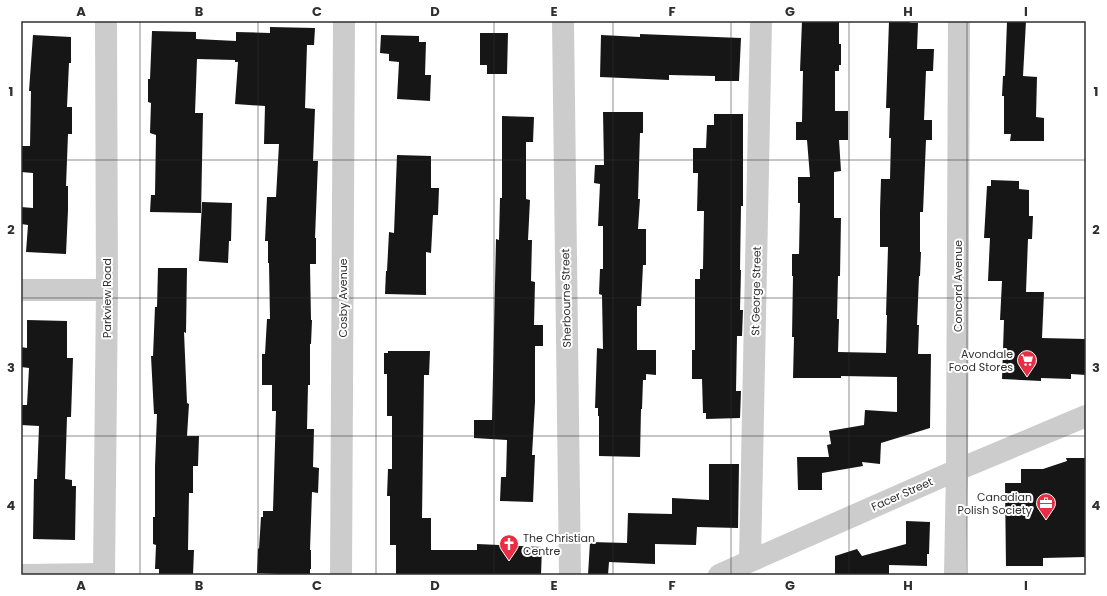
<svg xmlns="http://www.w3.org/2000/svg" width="1107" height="596" viewBox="0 0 1107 596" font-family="Poppins,sans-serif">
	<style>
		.building { fill: #161616 }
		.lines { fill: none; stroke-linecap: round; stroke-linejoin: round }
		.minor { stroke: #ccc; stroke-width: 22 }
		.grid { fill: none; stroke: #2f2f2f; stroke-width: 1; stroke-opacity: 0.55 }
		.labels { text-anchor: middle; stroke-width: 4; stroke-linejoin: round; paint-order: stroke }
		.street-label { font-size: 11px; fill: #2f2f2f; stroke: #fff }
		.poi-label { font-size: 11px; fill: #2f2f2f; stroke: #fff; text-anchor: end }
		.neatline { fill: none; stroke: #2f2f2f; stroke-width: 1.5 }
		.grid-label { font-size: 13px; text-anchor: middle; font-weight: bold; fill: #2f2f2f }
	</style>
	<rect width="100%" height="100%" fill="#fff"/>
	<g class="building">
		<path d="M802 21H839V44H841V65H839V71H835V111H848V140H839L841 171 834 172V218H841L840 276H838L837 319H839L838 352 886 353 887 315H886L888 247H880V210L881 179H890L891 138H889L890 108H886L889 21H910V23H918L917 49H934L933 71H926L924 120H932V140H926L923 212H920V252H921L920 276H919L917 325H919L918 354H931L930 428 881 443 880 464 862 462 863 466 822 473V490H798L797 457H829L827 445 831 444 829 431 864 425 865 410 897 412V377L841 376V378H793L794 337H792L793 276H792V254H799L800 203H798V177H810L807 140H796V122H802L803 71H800Z"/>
		<path d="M1007 21H1026L1023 76 1037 77 1036 117 1044 118V141H1010L1011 134H1004V96H1002L1003 76H1005Z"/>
		<path d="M270 27 315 28 314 45H307L305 108 315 109 313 161H318L315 238H316V264H310L311 320H312L311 344H310V385H308L307 429H314L313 467 319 468 318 493 312 492 310 550H311V569H310V575H278V574L257 573 258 548 259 549 261 517H263V511H273L276 411H272V385H262V354H265L267 319H270L269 263H268V241H265L267 197H276L279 144H264L265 106 235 104 238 62H235V60L197 59 195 113H203L201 213 150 212 151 195H155L156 135 150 133 151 103 148 102V79H150L152 31 196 32V39L236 41V32L270 33Z"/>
		<path d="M480 33H508L507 74H487V65H480Z"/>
		<path d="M640 34 741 38 739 81H715V76L669 75V80L600 77 601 35 640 37Z"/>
		<path d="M33 35 71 37V63H69L67 107H72V134H68L66 186H68V210L66 254 26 252 28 225 21 224V207L33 208V173L21 172V146H30L31 91H29Z"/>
		<path d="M381 35 419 36V42H426L425 75H431L430 101 397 99 399 62 389 61V54L380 53Z"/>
		<path d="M603 112H643V133H640L638 199H640L638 229H646V265H643L641 306H637V350H656V375L646 374V380H643L642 409H641L640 457 599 456V416H598V408H595L597 348 603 349 602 295 599 294 600 269H603V226H598L600 184 594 183 595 165H604Z"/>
		<path d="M714 114H743V206H741L740 270H741L740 310H743L742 336H737L736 391H741L740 418 706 419V413H703L702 379H692V350H695V279H700V269H703L704 211H697L698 173H693V148H706L707 125H714Z"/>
		<path d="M502 116 534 117 533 142H526V199L530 200 528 240H532L531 281 535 282 534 325H543V346H535V402L532 455H535L533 502 500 501 501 477H506L507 440 474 438V420H492L496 239 499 240 500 198H502Z"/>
		<path d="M397 155 431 156V188H439L438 215H433L431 253 426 252V295L385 294 386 271H387L389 232 394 233Z"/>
		<path d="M991 180 1019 181V189L1029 190V216H1033L1032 239H1028L1026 292H1044L1042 338 1086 339V375L1071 374V379L1041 378V381L1002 379 1004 320H1000L1002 281H988L990 238H984L987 186H991Z"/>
		<path d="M202 202 232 203 231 241H229L228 263 199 261Z"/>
		<path d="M158 268H187L186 333 184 332 187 403 189 404 187 436H199L198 466H193V493H189L188 550H194L193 575 159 574V569H155L156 545 153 544V517H155V466L157 414H154L151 356H153L155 307H157Z"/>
		<path d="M27 320 67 321V358H73L71 417H67L65 479 72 480V486H76L75 540 33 539 34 479H37L39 426 21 425V405H27L29 368 21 367V347L27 348Z"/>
		<path d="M388 351H430L429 375H424L422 518H431V550H477V544L542 547 541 575H396V545H390V496H387L388 469H392V416H387V374H384V353H388Z"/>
		<path d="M1066 458H1086V557L1043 558V566H1006L1005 483H1021V469H1043L1067 461Z"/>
		<path d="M709 464H739L738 528 697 527 696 545 655 544V564L609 562 608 575H588L590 542 627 543 628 513 672 514V498L709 500Z"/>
		<path d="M906 521 930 522 929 554H927V566L889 565V575H835V556L857 549 862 556 906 544Z"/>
	</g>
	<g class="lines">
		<g class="minor">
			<path d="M563 21 570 575"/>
			<path d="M21 290H107"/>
			<path d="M750 561 761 21"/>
			<path d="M21 575 104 574"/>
			<path d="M104 575 107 290 106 21"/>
			<path d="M341 575 344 21"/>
			<path d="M719 575 957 470 1086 416"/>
			<path d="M955 575 957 470 959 21"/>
		</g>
	</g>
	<path class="grid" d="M140 21V575M258 21V575M376 21V575M494 21V575M613 21V575M731 21V575M849 21V575M967 21V575M21 160H1086M21 298H1086M21 436H1086"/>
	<defs>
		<symbol id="supermarket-pin" viewBox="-11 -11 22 30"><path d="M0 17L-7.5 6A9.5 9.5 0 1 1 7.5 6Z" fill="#ea2d43" stroke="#fff"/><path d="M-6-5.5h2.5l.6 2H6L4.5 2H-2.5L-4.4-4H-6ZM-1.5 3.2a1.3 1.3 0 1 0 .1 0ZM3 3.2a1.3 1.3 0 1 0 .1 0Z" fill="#fff"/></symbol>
		<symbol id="office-pin" viewBox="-11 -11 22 30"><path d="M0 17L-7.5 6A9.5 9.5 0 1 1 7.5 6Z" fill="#ea2d43" stroke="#fff"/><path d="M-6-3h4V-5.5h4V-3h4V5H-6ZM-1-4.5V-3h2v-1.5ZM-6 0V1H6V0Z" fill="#fff"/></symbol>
		<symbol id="church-pin" viewBox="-11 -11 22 30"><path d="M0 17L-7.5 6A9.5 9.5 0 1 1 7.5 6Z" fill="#ea2d43" stroke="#fff"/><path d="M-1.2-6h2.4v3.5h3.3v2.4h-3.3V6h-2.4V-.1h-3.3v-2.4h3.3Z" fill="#fff"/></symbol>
	</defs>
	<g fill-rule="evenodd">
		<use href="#supermarket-pin" x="1016" y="349" width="22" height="30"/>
		<use href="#office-pin" x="1035" y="492" width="22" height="30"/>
		<use href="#church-pin" x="498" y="533" width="22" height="30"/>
	</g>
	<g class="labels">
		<g class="street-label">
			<text transform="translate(958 286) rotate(-90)" y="4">Concord Avenue</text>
			<text transform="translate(756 291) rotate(-89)" y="4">St George Street</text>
			<text transform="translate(107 298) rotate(-90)" y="4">Parkview Road</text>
			<text transform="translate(343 298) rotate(-90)" y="4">Cosby Avenue</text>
			<text transform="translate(566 298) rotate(-91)" y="4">Sherbourne Street</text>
			<text transform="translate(902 494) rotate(-24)" y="4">Facer Street</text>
		</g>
		<g class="poi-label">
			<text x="1013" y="358">Avondale<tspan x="1013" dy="13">Food Stores</tspan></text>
			<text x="1032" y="501">Canadian<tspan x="1032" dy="13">Polish Society</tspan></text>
			<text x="523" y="542" text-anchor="start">The Christian<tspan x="523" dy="13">Centre</tspan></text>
		</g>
	</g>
	<rect width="1107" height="596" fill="none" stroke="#ffffff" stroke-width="44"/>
	<rect x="22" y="22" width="1063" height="552" class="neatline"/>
	<g class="grid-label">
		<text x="81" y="16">A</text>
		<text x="199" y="16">B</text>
		<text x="317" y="16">C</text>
		<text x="435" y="16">D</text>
		<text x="554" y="16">E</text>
		<text x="672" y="16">F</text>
		<text x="790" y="16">G</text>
		<text x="908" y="16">H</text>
		<text x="1026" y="16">I</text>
		<text x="11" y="96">1</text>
		<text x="1096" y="96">1</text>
		<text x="11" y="234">2</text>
		<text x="1096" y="234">2</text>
		<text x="11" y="372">3</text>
		<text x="1096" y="372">3</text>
		<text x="11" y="510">4</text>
		<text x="1096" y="510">4</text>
		<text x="81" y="590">A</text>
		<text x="199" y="590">B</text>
		<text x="317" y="590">C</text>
		<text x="435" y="590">D</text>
		<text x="554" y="590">E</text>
		<text x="672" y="590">F</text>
		<text x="790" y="590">G</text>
		<text x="908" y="590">H</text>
		<text x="1026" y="590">I</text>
	</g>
</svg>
